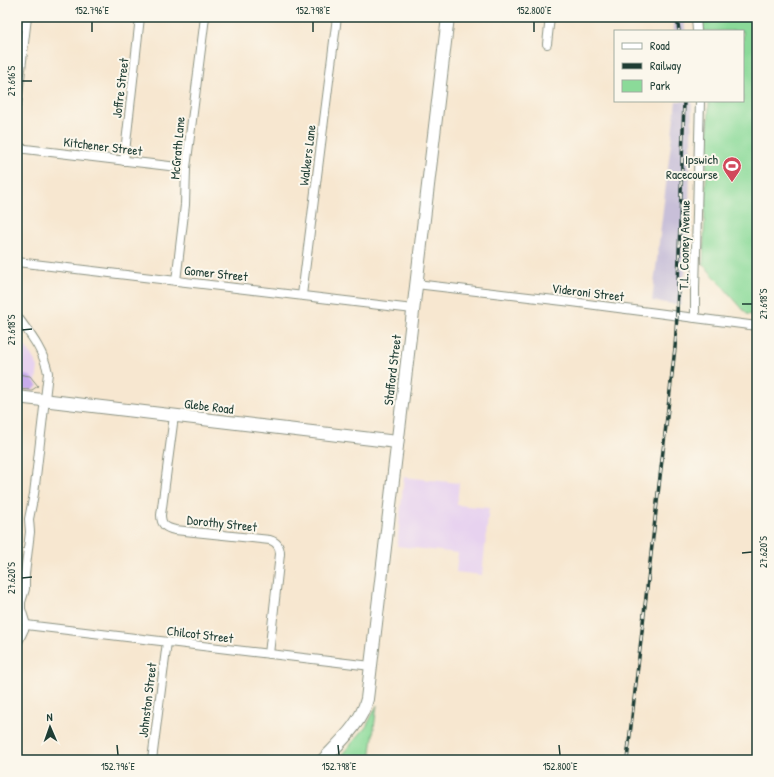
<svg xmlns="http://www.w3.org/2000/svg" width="774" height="777" viewBox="0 0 774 777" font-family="'Patrick Hand',sans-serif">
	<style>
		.built { fill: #e7d2ef }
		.industrial { fill: #c8bfd8 }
		.green { fill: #8bda99; stroke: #558c66 }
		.building { fill: #c8acec }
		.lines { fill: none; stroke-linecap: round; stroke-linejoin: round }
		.street-casing { stroke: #8b9282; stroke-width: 10 }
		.secondary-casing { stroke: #8b9282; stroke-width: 14 }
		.path { stroke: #8b9282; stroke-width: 1.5; stroke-dasharray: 3 3; stroke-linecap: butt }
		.street { stroke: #fff; stroke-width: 8 }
		.secondary { stroke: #fff; stroke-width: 12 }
		.rail-casing { stroke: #1f3d34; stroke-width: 3.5 }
		.rail { stroke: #fbf7ec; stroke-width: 2; stroke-dasharray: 6; stroke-linecap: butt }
		.ticks { fill: none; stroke: #1f3d34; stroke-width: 1.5 }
		.labels { text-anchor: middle; stroke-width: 4; stroke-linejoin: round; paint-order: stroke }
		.street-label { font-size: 13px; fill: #1f3d34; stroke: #fbf7ec }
		.poi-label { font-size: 13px; fill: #1f3d34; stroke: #fbf7ec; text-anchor: end }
		.neatline { fill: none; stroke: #1f3d34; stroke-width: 1.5 }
		.ticks-label { font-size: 10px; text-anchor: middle; fill: #1f3d34 }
	</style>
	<rect width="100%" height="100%" fill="#fbf7ec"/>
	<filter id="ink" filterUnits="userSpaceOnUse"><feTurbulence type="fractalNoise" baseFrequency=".025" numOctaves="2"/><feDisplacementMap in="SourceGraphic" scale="8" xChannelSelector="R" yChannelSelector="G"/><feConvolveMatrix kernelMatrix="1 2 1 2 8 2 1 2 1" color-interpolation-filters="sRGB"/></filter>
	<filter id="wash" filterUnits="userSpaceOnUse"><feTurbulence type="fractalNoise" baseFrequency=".012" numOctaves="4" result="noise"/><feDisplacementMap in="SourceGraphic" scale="16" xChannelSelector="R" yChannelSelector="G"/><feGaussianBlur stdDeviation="0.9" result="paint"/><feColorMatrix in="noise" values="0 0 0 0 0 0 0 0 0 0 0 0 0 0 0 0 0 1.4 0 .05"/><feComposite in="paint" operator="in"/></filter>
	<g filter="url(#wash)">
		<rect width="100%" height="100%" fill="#f7e7d0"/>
		<g class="built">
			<path d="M17 341 21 342 29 351 38 367 35 389 17 387Z"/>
			<path d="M404 477 459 483 457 505 489 508 482 575 456 572 458 553 397 546Z"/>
		</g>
		<g class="industrial">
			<path d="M672 17H684L685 31H674Z"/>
			<path d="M676 101H692V109L688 241 685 275 682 278 681 305 652 301Z"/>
		</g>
		<g class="green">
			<path d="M702 17H757V316L747 314 703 264 709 101H743V31H703Z"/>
			<path d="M377 705 370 760H337L366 727Z"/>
		</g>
		<g id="blocks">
			<path class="building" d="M17 374 30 376 38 386 32 390 17 389Z"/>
		</g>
	</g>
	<g filter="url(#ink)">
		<use href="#blocks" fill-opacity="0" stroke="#8b9282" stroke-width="1"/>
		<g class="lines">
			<defs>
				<g id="street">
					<path d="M696 17 697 31"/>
					<path d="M547 44 550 17"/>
					<path d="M17 104 27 17"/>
					<path d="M17 148 186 168"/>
					<path d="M124 161 140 17"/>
					<path d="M17 262 413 309"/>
					<path d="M176 281 185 205 186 168 205 17"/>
					<path d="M416 284 572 302 757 326"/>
					<path d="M302 295 337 17"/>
					<path d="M17 316C30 334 44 351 48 373L34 494 29 519 30 532 25 574V589L21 602V609L26 625 17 644"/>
					<path d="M695 318V289L700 101"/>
					<path d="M174 416 161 515C161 525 166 528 175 530L270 540C277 542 280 547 280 554L269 654"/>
					<path d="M26 625 371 666"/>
					<path d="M152 760 167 642"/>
				</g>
				<g id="secondary">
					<path d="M17 397 397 442"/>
					<path d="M323 760C340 742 361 724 367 699L448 17"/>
				</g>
			</defs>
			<use href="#street" class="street-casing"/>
			<use href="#secondary" class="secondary-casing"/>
			<path class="path" d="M17 361 18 354"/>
			<use href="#street" class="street"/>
			<use href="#secondary" class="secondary"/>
			<defs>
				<g id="rail">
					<path d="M677 17 679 31"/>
					<path d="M627 760 675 348 677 315 684 101"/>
				</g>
			</defs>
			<use href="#rail" class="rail-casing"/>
			<use href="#rail" class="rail"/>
		</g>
	</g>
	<path class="ticks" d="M92 22V32M313 22V32M534 22V32M22 81H32M742 304H752M22 330 32 329M742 553 752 552M22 578 32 577M117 745 118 755M338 745 339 755M559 745 560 755"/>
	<defs>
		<symbol id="stadium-pin" viewBox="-11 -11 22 30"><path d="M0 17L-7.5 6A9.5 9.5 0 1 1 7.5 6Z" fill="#d1495b" stroke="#fbf7ec"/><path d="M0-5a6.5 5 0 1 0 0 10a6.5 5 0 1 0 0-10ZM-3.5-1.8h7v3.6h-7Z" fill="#fff"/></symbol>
	</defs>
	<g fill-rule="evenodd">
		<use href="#stadium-pin" x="721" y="155" width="22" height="30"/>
	</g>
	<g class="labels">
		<g class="street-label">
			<text transform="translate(120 88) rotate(-83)" y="5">Joffre Street</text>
			<text transform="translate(103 146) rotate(7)" y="5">Kitchener Street</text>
			<text transform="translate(177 148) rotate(-85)" y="5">McGrath Lane</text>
			<text transform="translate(307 155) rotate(-83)" y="5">Walkers Lane</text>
			<text transform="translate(684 245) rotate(-89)" y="5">T.L. Cooney Avenue</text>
			<text transform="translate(216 273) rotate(6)" y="5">Gomer Street</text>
			<text transform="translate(588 292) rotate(7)" y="5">Videroni Street</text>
			<text transform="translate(392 370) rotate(-83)" y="5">Stafford Street</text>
			<text transform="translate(209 406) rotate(7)" y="5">Glebe Road</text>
			<text transform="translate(222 523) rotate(6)" y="5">Dorothy Street</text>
			<text transform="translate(200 634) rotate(7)" y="5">Chilcot Street</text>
			<text transform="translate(147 700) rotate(-83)" y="5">Johnston Street</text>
		</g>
		<g class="poi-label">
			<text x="718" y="164">Ipswich<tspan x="718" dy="15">Racecourse</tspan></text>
		</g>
	</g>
	<rect width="774" height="777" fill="none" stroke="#fbf7ec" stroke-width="44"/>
	<rect x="614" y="30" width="130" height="72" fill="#fbf7ec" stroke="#a3ada2"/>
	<rect x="622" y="43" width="20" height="6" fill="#ffffff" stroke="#a3ada2"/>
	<text x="650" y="50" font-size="12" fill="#1f3d34">Road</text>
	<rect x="622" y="63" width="20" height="6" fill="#1f3d34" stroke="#a3ada2"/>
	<text x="650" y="70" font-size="12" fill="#1f3d34">Railway</text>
	<rect x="622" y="80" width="20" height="12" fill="#8bda99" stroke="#a3ada2"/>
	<text x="650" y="90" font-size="12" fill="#1f3d34">Park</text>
	<g transform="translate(50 727) rotate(358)" stroke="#fbf7ec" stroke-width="3" paint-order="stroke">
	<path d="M0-3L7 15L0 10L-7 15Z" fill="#1f3d34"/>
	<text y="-6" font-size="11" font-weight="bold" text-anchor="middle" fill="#1f3d34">N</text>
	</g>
	<rect x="22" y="22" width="730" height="733" class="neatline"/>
	<g class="ticks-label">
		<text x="92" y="14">152.796°E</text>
		<text x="313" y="14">152.798°E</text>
		<text x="534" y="14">152.800°E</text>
		<text transform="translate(11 81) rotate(-90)" y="4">27.616°S</text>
		<text transform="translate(763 304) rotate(-90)" y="4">27.618°S</text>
		<text transform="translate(11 330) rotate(-90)" y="4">27.618°S</text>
		<text transform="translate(763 552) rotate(-90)" y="4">27.620°S</text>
		<text transform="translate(11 578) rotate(-90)" y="4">27.620°S</text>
		<text x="118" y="770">152.796°E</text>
		<text x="339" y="770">152.798°E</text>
		<text x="560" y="770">152.800°E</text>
	</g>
</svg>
